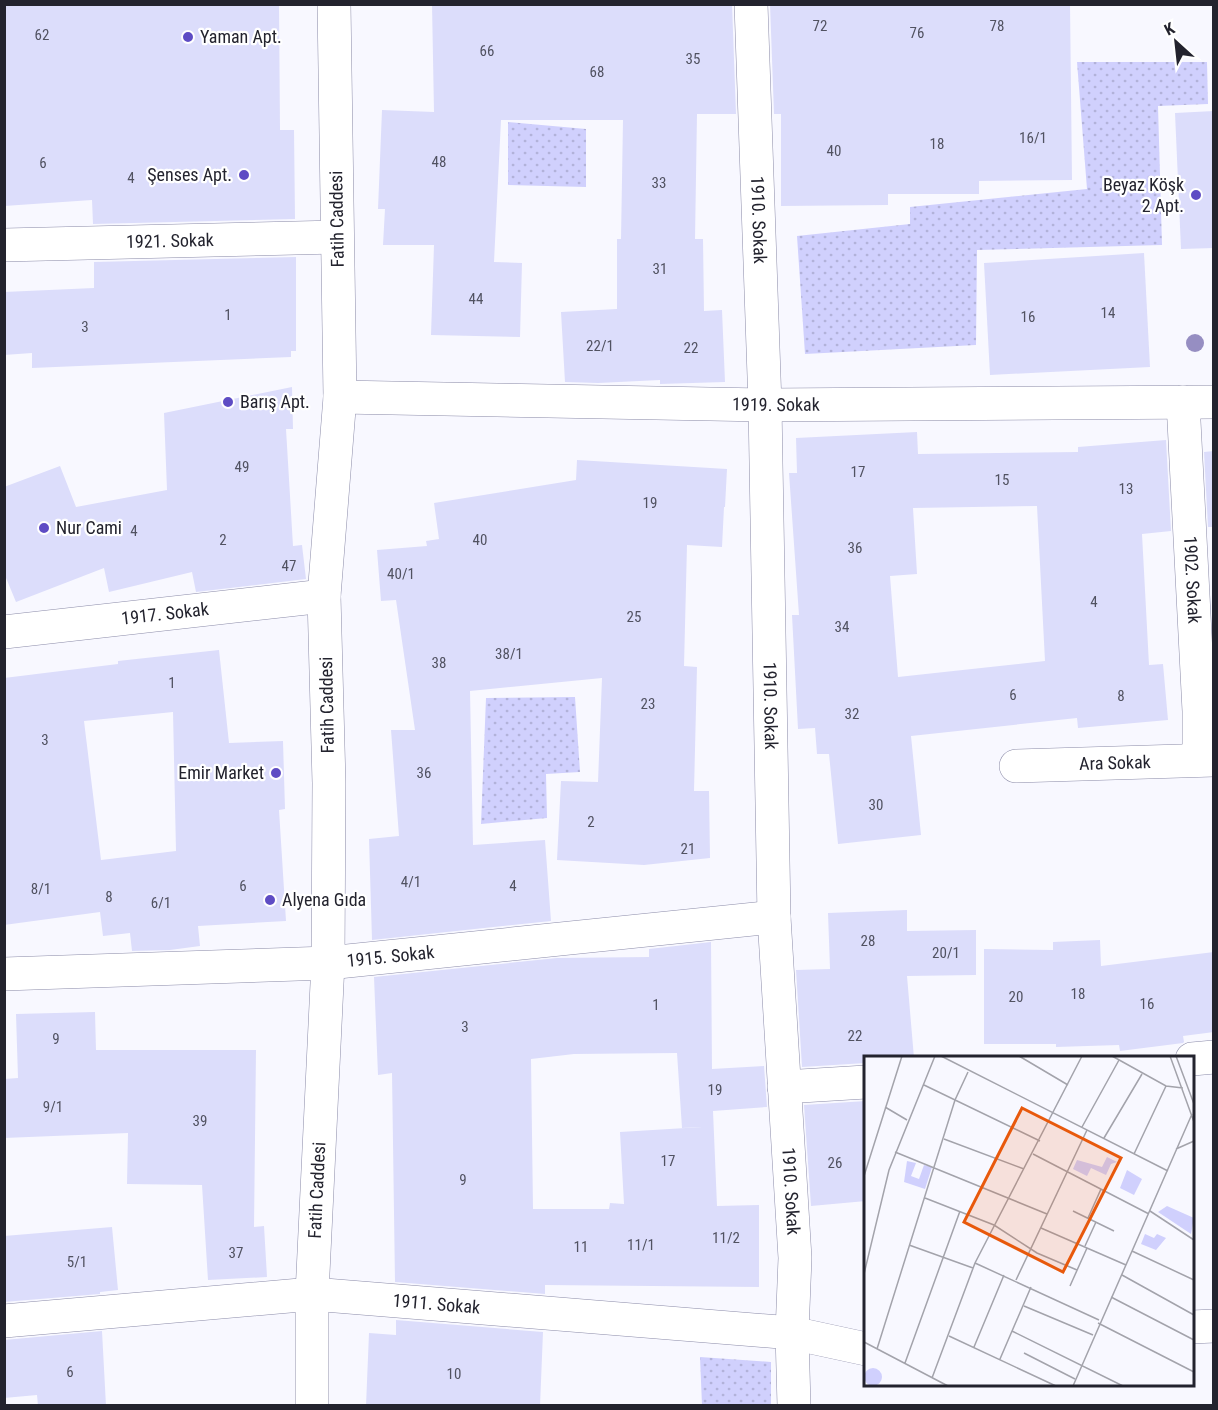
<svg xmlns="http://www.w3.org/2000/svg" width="1218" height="1410" viewBox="0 0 1218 1410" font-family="'Roboto Condensed',sans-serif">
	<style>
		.garden { fill: url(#garden-dots) }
		.building { fill: #dcddfb; fill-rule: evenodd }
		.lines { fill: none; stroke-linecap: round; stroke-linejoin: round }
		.minor-casing { stroke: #8c8ca9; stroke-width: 34 }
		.tertiary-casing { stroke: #8c8ca9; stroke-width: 34 }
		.minor { stroke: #fff; stroke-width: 33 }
		.tertiary { stroke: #fff; stroke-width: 33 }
		.tree { fill: #968ec2 }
		.poi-dot { fill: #5e4cc4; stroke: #fff; stroke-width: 2 }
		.labels { text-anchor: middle; stroke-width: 4.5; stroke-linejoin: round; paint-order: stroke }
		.number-label { font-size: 15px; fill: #515261 }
		.poi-label { font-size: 18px; fill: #23232e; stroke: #fff; text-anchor: start }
		.street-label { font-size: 18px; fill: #23232e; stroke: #fff }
		.inset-road { fill: none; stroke: #a3a3ab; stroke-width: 1.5 }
		.view { fill: #e8590c; fill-opacity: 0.15; stroke: #e8590c; stroke-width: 3 }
		.inset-edge { fill: none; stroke: #23232e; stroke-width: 3 }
	</style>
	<defs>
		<pattern id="garden-dots" width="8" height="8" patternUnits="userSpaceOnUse" patternTransform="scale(1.5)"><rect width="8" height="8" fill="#d0d0fd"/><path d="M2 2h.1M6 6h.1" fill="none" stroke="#b2b2d9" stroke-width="1.8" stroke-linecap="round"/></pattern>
	</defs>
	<rect width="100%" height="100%" fill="#f8f8ff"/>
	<g class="garden">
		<path d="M1077 62H1207L1208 104 1158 106 1162 245 977 250 976 345 805 354 797 236 910 224V207L1087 189Z"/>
		<path d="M508 122 586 129V187L508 185Z"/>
		<path d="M575 697 580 772 546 774 547 818 481 824 486 698Z"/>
		<path d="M700 1357 771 1362V1405H698H702Z"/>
	</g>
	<g class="building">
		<path d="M4 4H279L280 130H294L295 219 93 224 92 200 4 206Z"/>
		<path d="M432 4H732L736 114H697L695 239H703L704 311 722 310 725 382 660 384V380L598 383 565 382 561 312 617 309V239H621L623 120H501L494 262 522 263 520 337 431 335 434 245H383L385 209H378L382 110 434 112Z"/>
		<path d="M770 4H1070L1072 180 979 181V194H888V205L781 206V114H774Z"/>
		<path d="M1214 111V248L1181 249 1175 113Z"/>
		<path d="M1144 253 1150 367 990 375 984 263Z"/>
		<path d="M296 257V351H291V357L32 368V353L4 355V292L94 288V262Z"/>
		<path d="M292 387 293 429H286L293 546 302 545 306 579 196 592 192 572 109 592 104 568 16 602 4 573V487L60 466 76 507 167 490 164 413Z"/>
		<path d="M917 432 918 454 1078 452V447L1166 440 1171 531 1142 534 1149 665 1163 664 1168 720 1078 728 1077 718 911 736 921 835 838 844 829 754H817L815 728 798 729 792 615H799L789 473H797L796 438ZM1037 506 1045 661 898 677 890 576 917 574 913 508Z"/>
		<path d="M1214 451V527H1208L1204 452Z"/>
		<path d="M577 460 727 469 725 507H724L722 547 687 545 684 666 697 667 694 791H709L710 858 644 865 557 860 561 781 598 782 602 678 470 691 473 845 545 840 551 921 372 940 369 839 399 836 391 730H415L396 600 381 601 377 550 427 546 426 541 439 539 434 503 576 480Z"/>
		<path d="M219 650 229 743 283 741 285 809 279 810 286 921 198 926 200 946 170 950 132 951 130 933 103 936 100 912 4 925V678L118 664V661ZM173 712 176 851 101 860 84 721Z"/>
		<path d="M907 910V931L976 930V975L907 976 914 1058H866V1063L802 1067 796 970 830 969 828 913Z"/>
		<path d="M1100 940 1101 966 1214 952V1032L1183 1036 1184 1042 1183 1043 1120 1051 1119 1045 1056 1047V1044H984V949L1053 950V942Z"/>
		<path d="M711 942 712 1069 764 1066 767 1107 713 1111 717 1206 759 1205V1287L545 1285V1294L395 1282 392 1073 378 1075 374 977 557 958 649 957V949ZM677 1053 682 1128 702 1127 620 1132 624 1204 610 1203 609 1209H533L531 1059 574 1054Z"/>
		<path d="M95 1012 96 1050H256L254 1227 264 1226 267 1277 208 1280 202 1185 127 1184 128 1133 4 1138V1079L18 1078 16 1014Z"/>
		<path d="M866 1101V1201L811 1206 804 1105Z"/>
		<path d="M112 1227 118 1290 100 1292V1294L4 1302V1236Z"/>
		<path d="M396 1320 543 1332 540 1406H366L369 1333 396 1335Z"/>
		<path d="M102 1331 106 1406H38L37 1395 4 1398V1340Z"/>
	</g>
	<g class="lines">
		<defs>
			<g id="minor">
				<path id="s1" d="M751 4 765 405 774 917 795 1258 792 1333 794 1406"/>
				<path id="s2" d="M4 245 337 237"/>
				<path id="s3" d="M340 397 765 405 1214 402"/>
				<path id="s4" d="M1183 402 1199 711V760"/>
				<path id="s5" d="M4 632 324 596"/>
				<path id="s6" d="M1016 766 1214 760"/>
				<path id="s7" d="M4 974 328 963 774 917"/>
				<path d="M1192 1059 1214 1057"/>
				<path d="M784 1087 866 1082"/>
				<path id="s8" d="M4 1321 312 1294 792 1333 866 1349"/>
				<path d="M1192 1327 1214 1326"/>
			</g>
			<g id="tertiary">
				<path id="s9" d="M312 1406V1294L328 963 329 783 324 596 340 397 334 4"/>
			</g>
		</defs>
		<use href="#minor" class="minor-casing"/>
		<use href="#tertiary" class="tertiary-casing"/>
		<use href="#minor" class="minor"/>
		<use href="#tertiary" class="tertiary"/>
	</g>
	<circle class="tree" cx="1195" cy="343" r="9"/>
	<g class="poi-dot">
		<circle cx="188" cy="37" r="6"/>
		<circle cx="244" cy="175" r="6"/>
		<circle cx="1196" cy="195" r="6"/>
		<circle cx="228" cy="402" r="6"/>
		<circle cx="44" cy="528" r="6"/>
		<circle cx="276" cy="773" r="6"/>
		<circle cx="270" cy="900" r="6"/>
	</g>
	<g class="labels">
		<g class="number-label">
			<text x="820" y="31">72</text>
			<text x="997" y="31">78</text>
			<text x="917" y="38">76</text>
			<text x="42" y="40">62</text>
			<text x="487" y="56">66</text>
			<text x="693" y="64">35</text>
			<text x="597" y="77">68</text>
			<text x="1033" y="143">16/1</text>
			<text x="937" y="149">18</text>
			<text x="834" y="156">40</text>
			<text x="439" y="167">48</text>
			<text x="43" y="168">6</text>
			<text x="131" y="183">4</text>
			<text x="659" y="188">33</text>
			<text x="660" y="274">31</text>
			<text x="476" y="304">44</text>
			<text x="1108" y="318">14</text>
			<text x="228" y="320">1</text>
			<text x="1028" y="322">16</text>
			<text x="85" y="332">3</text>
			<text x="600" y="351">22/1</text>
			<text x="691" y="353">22</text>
			<text x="242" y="472">49</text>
			<text x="858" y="477">17</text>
			<text x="1002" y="485">15</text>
			<text x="1126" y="494">13</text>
			<text x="650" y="508">19</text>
			<text x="134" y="536">4</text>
			<text x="223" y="545">2</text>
			<text x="480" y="545">40</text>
			<text x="855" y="553">36</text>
			<text x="289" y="571">47</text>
			<text x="401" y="579">40/1</text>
			<text x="1094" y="607">4</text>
			<text x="634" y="622">25</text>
			<text x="842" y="632">34</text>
			<text x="509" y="659">38/1</text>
			<text x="439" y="668">38</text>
			<text x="172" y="688">1</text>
			<text x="1013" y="700">6</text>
			<text x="1121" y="701">8</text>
			<text x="648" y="709">23</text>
			<text x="852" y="719">32</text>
			<text x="45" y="745">3</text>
			<text x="424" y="778">36</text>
			<text x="876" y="810">30</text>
			<text x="591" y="827">2</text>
			<text x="688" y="854">21</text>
			<text x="411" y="887">4/1</text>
			<text x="243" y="891">6</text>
			<text x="513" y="891">4</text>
			<text x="41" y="894">8/1</text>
			<text x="109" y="902">8</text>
			<text x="161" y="908">6/1</text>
			<text x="868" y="946">28</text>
			<text x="946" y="958">20/1</text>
			<text x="1078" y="999">18</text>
			<text x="1016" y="1002">20</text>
			<text x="1147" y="1009">16</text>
			<text x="656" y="1010">1</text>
			<text x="465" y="1032">3</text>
			<text x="855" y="1041">22</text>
			<text x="56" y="1044">9</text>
			<text x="715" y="1095">19</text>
			<text x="53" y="1112">9/1</text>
			<text x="200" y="1126">39</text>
			<text x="668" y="1166">17</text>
			<text x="835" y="1168">26</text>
			<text x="463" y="1185">9</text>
			<text x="726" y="1243">11/2</text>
			<text x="641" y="1250">11/1</text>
			<text x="581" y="1252">11</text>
			<text x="236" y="1258">37</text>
			<text x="77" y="1267">5/1</text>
			<text x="70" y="1377">6</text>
			<text x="454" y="1379">10</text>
		</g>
		<g class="poi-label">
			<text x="200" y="43">Yaman Apt.</text>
			<text x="232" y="181" text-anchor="end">Şenses Apt.</text>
			<text x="1184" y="191" text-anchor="end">Beyaz Köşk<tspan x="1184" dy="21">2 Apt.</tspan></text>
			<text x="240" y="408">Barış Apt.</text>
			<text x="56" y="534">Nur Cami</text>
			<text x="264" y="779" text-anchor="end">Emir Market</text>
			<text x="282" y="906">Alyena Gıda</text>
		</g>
		<g class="street-label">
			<text transform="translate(337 219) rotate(-91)" y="6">Fatih Caddesi</text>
			<text dy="6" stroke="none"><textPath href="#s1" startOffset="216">1910. Sokak</textPath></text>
			<text dy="6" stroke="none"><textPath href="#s2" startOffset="166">1921. Sokak</textPath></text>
			<text dy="6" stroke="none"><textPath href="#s3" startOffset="436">1919. Sokak</textPath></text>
			<text dy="6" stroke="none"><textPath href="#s4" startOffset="178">1902. Sokak</textPath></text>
			<text dy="6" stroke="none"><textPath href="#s5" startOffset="162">1917. Sokak</textPath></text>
			<text transform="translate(327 705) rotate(-91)" y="6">Fatih Caddesi</text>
			<text dy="6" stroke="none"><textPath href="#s1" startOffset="702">1910. Sokak</textPath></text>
			<text dy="6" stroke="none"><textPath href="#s6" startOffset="99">Ara Sokak</textPath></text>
			<text dy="6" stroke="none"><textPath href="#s7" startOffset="387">1915. Sokak</textPath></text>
			<text dy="6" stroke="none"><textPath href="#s9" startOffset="216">Fatih Caddesi</textPath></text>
			<text dy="6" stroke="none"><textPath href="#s1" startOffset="1188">1910. Sokak</textPath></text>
			<text dy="6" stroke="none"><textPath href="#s8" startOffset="434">1911. Sokak</textPath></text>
		</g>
	</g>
	<g transform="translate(864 1056)">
		<rect width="330" height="330" fill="#f8f8ff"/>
		<path d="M243 101 253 106 247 108 242 119 227 112 223 120 209 113 213 104 238 111ZM43 105 52 107 47 120 55 123 60 109 68 111 61 133 40 126ZM263 114 278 123 270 139 256 132ZM303 150 330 162 327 178 294 156ZM281 178 290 182 293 178 302 182 292 194 277 188ZM0 321a9 9 0 1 1 18 0a9 9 0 1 1-18 0Z" fill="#d0d0fd"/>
		<path class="inset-road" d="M77 0 304 115M155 0 204 29M248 0 302 30 319 32M306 0 330 66M312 0 330 48M60 29 176 85M21 51 43 64M218 71 255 4M240 82 278 18M80 83 160 113M312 93 330 85M31 96 183 158M169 98 285 158M270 98 302 30M0 120 38 0M61 142 130 169 173 197 213 214M209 155 250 175M286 155 330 184M224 162 237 133M177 172 262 209M45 189 109 212M221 190 232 166M268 195 330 224M111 207 235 264M0 218 25 114 71 0M258 219 330 259M152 224 223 74M206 230 223 192M247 241 330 284M160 250 229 279M234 267 330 316M148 275 259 330M85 280 192 330M0 286 84 330M110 291 140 219M13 293 91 44 104 16M160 297 211 323M136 303 167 231M41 307 96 155M68 322 111 207 218 0M209 330 328 58"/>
		<path class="view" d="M158 52 257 102 199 216 100 166Z"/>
		<rect width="330" height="330" class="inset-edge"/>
	</g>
	<rect width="1218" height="1410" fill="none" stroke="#23232e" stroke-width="12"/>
	<g transform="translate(1176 42) rotate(333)" stroke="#ffffff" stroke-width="4.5" paint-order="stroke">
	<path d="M0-4.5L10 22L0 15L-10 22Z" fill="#23232e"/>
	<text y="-9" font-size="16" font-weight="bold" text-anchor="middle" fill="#23232e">K</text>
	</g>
</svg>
